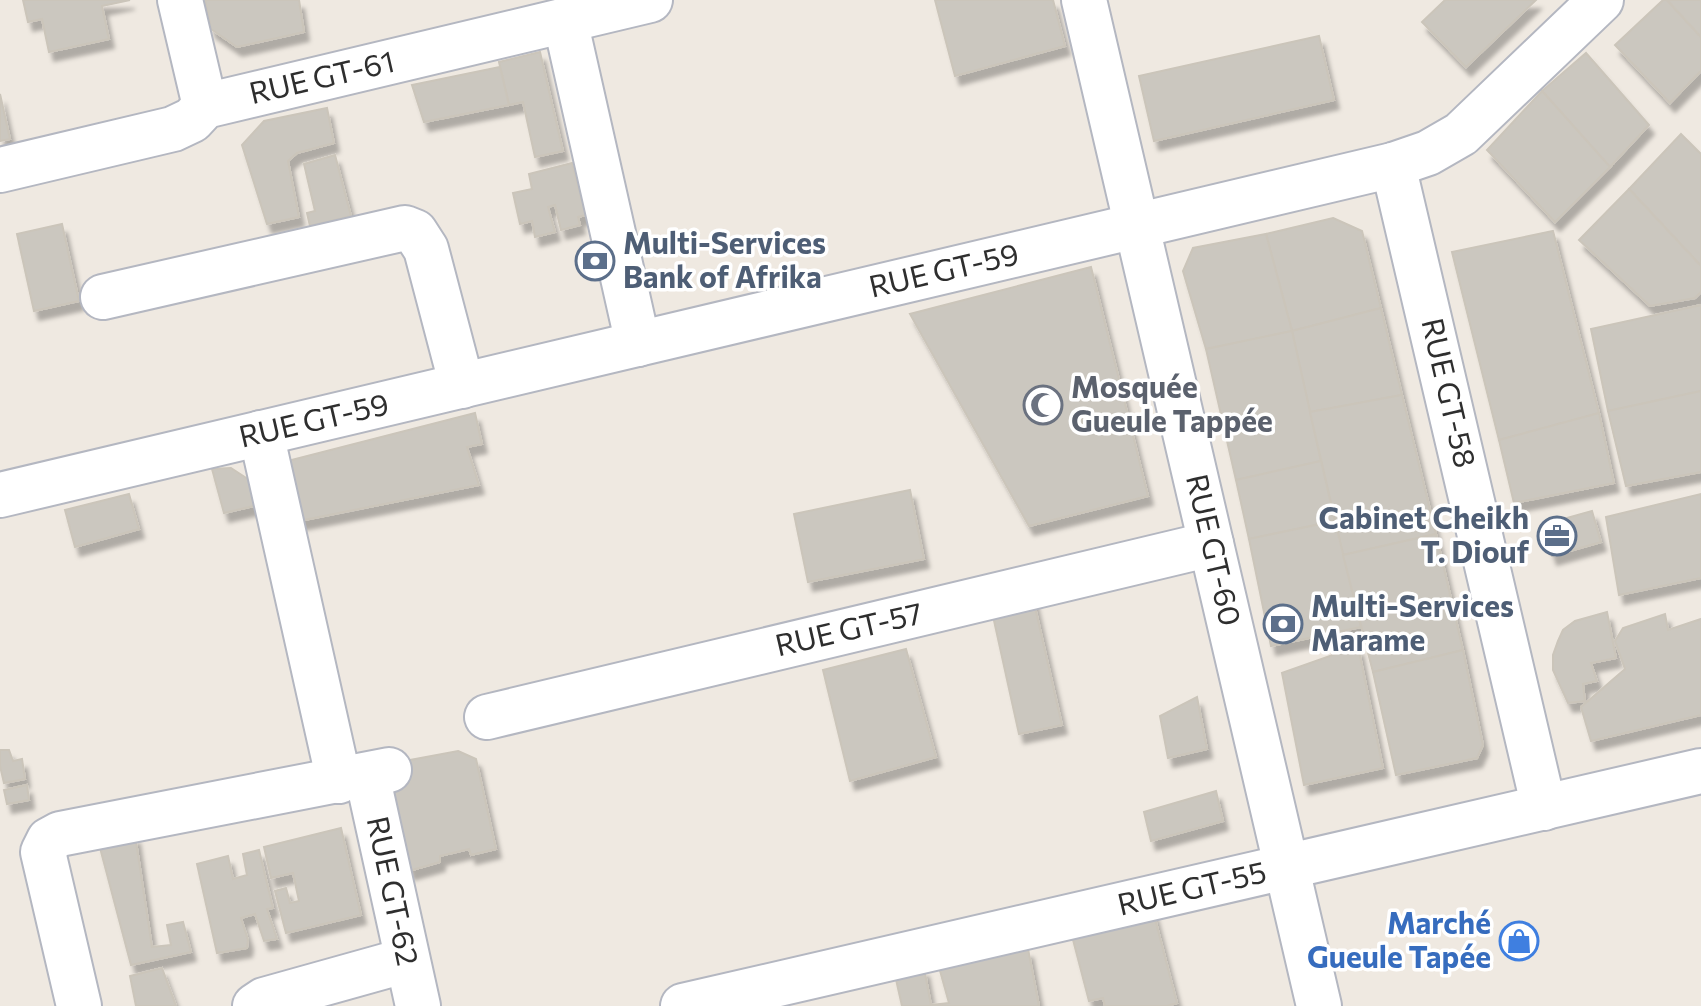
<svg xmlns="http://www.w3.org/2000/svg" width="1701" height="1006" viewBox="0 0 1701 1006" font-family="Commissioner,sans-serif">
	<style>
		.building { fill: #cbc7bf; stroke: #cbc5ba; stroke-width: 2; filter: url(#shadow) }
		.lines { fill: none; stroke-linecap: round; stroke-linejoin: round }
		.minor-casing { stroke: #b4b7c1; stroke-width: 48 }
		.minor { stroke: #fff; stroke-width: 44 }
		.labels { text-anchor: middle; stroke-width: 7; stroke-linejoin: round; paint-order: stroke }
		.street-label { font-size: 30px; fill: #2e2e2e; stroke: #fff }
		.service-label { font-size: 30px; font-weight: bold; fill: #4e5e75; stroke: #fff; text-anchor: start }
		.worship-label { font-size: 30px; font-weight: bold; fill: #5b616d; stroke: #fff; text-anchor: start }
		.shop-label { font-size: 30px; font-weight: bold; fill: #366cbe; stroke: #fff; text-anchor: end }
	</style>
	<defs>
		<filter id="shadow"><feDropShadow dx="5" dy="9" stdDeviation="2" flood-color="#0004"/></filter>
	</defs>
	<rect width="100%" height="100%" fill="#efe9e1"/>
	<g class="building">
		<path d="M23 0H130L102 6 109 39 49 52 42 19 28 22Z"/>
		<path d="M205 0H299L304 32 237 47 211 29Z"/>
		<path d="M935 0H1053L1065 46 955 76Z"/>
		<path d="M1445 0H1536L1466 67 1422 22Z"/>
		<path d="M1663 0H1667L1701 37V71L1670 103 1615 45Z"/>
		<path d="M1667 0H1701V37Z"/>
		<path d="M1319 36 1334 100 1154 141 1139 76Z"/>
		<path d="M540 52 563 151 535 157 523 102 509 105 499 62Z"/>
		<path d="M1586 53 1649 125 1610 167 1542 91Z"/>
		<path d="M500 67 509 105 424 122 412 85Z"/>
		<path d="M1542 91 1610 167 1555 222 1487 150Z"/>
		<path d="M0 94 10 139 0 141Z"/>
		<path d="M327 108 334 143 297 153 288 161 299 217 267 224 242 145 264 121Z"/>
		<path d="M1681 134 1701 154V266L1629 189Z"/>
		<path d="M335 155 351 216 310 226 307 213 315 211 304 164Z"/>
		<path d="M572 163 586 215 578 217 580 225 561 230 555 205 548 207 555 232 535 237 532 221 520 224 513 193 532 189 529 174Z"/>
		<path d="M1629 189 1701 266V292L1695 298 1650 306 1579 240Z"/>
		<path d="M1333 218 1362 231 1381 308 1292 331 1266 234Z"/>
		<path d="M62 224 79 301 34 311 17 234Z"/>
		<path d="M1553 231 1599 413 1499 440 1452 252Z"/>
		<path d="M1266 234 1292 331 1206 349 1183 271 1193 248Z"/>
		<path d="M1091 267 1148 496 1029 526 910 314Z"/>
		<path d="M1701 305V391L1608 411 1591 329Z"/>
		<path d="M1381 308 1402 395 1310 412 1292 331Z"/>
		<path d="M1292 331 1321 461 1236 480 1206 349Z"/>
		<path d="M1701 391V472L1626 486 1608 411Z"/>
		<path d="M1402 395 1436 534 1343 555 1310 412Z"/>
		<path d="M475 413 482 444 467 447 479 485 289 523 276 464Z"/>
		<path d="M1599 413 1614 483 1514 503 1499 440Z"/>
		<path d="M1321 461 1335 521 1249 539 1236 480Z"/>
		<path d="M231 468 254 483 258 505 224 513 212 469Z"/>
		<path d="M910 490 924 559 808 582 794 514Z"/>
		<path d="M129 494 139 529 75 547 65 510Z"/>
		<path d="M1701 494V578L1619 595 1606 517Z"/>
		<path d="M1592 511 1601 542 1552 556 1542 525Z"/>
		<path d="M1335 521 1361 627 1271 646 1249 539Z"/>
		<path d="M1436 534 1463 650 1373 672 1343 555Z"/>
		<path d="M1032 594 1062 725 1019 734 993 616Z"/>
		<path d="M1607 612 1616 658 1591 663 1597 681 1583 684 1585 701 1568 703 1553 670V655L1558 641 1563 630 1575 621Z"/>
		<path d="M1665 614 1668 630 1701 619V715L1591 741 1581 707 1625 669 1615 641 1623 628Z"/>
		<path d="M1358 646 1383 768 1304 785 1282 673Z"/>
		<path d="M906 649 936 757 850 781 823 670Z"/>
		<path d="M1463 650 1483 745 1477 758 1396 775 1373 672Z"/>
		<path d="M1197 697 1207 749 1168 758 1160 716Z"/>
		<path d="M0 750H9L13 761 22 759 25 779 4 783 0 766Z"/>
		<path d="M458 751 476 759 496 849 471 855 469 849 440 856V862L409 871 389 790 405 761Z"/>
		<path d="M27 785 29 800 7 804 4 790Z"/>
		<path d="M1216 791 1223 821 1151 841 1144 812Z"/>
		<path d="M341 828 361 915 286 933 275 891 286 888 290 903 299 901 293 873 271 878 264 847Z"/>
		<path d="M135 835 152 947 171 945 167 925 183 922 191 952 131 965 99 844Z"/>
		<path d="M259 850 273 908 267 909 277 939 264 941 255 914 241 918 248 940 247 948 217 953 197 864 228 856 233 879 247 875 243 854Z"/>
		<path d="M1153 911 1177 1003 1167 1006H1105L1103 998 1089 1001 1071 932Z"/>
		<path d="M1028 949 1039 1006H902L895 975 924 968 931 1005 949 1003 939 967Z"/>
		<path d="M162 968 176 1006H136L130 976Z"/>
	</g>
	<g class="lines">
		<defs>
			<g id="minor">
				<path d="M180 0 205 106"/>
				<path d="M1084 0 1319 1006"/>
				<path d="M565 20 638 344"/>
				<path d="M1393 165 1544 808"/>
				<path d="M0 170 173 129 192 120 205 106 650 0"/>
				<path d="M103 297 405 228 415 232 426 249 462 386"/>
				<path d="M261 433 339 781"/>
				<path d="M0 495 1393 165 1428 153 1461 134 1601 0"/>
				<path d="M487 717 1211 544"/>
				<path d="M367 775 418 1006"/>
				<path d="M79 1006 43 852 49 840 60 834 389 770"/>
				<path d="M255 1006 264 1000 407 960"/>
				<path d="M683 1006 1701 771"/>
			</g>
		</defs>
		<use href="#minor" class="minor-casing"/>
		<use href="#minor" class="minor"/>
	</g>
	<defs>
		<symbol id="bank-ring" viewBox="-11 -11 22 22"><circle r="9.5" fill="#fff" stroke="#5c6f8a" stroke-width="1.5"/><path d="M-6-4H6V4H-6ZM0-2.3a2.3 2.3 0 1 0 0 4.6a2.3 2.3 0 1 0 0-4.6Z" fill="#5c6f8a"/></symbol>
		<symbol id="mosque-ring" viewBox="-11 -11 22 22"><circle r="9.5" fill="#fff" stroke="#6b7280" stroke-width="1.5"/><path d="M3.5-4.9A6 6 0 1 0 3.5 4.9A5 5 0 1 1 3.5-4.9Z" fill="#6b7280"/></symbol>
		<symbol id="office-ring" viewBox="-11 -11 22 22"><circle r="9.5" fill="#fff" stroke="#5c6f8a" stroke-width="1.5"/><path d="M-6-3h4V-5.5h4V-3h4V5H-6ZM-1-4.5V-3h2v-1.5ZM-6 0V1H6V0Z" fill="#5c6f8a"/></symbol>
		<symbol id="shop-ring" viewBox="-11 -11 22 22"><circle r="9.5" fill="#fff" stroke="#3f7fe0" stroke-width="1.5"/><path d="M-5-2.5h2.3a2.7 3.5 0 0 1 5.4 0H5L5.5 6h-11ZM-1.5-2.5h3a1.5 2.3 0 0 0-3 0Z" fill="#3f7fe0"/></symbol>
	</defs>
	<g fill-rule="evenodd">
		<use href="#bank-ring" x="573" y="239" width="44" height="44"/>
		<use href="#mosque-ring" x="1021" y="383" width="44" height="44"/>
		<use href="#office-ring" x="1535" y="514" width="44" height="44"/>
		<use href="#bank-ring" x="1261" y="602" width="44" height="44"/>
		<use href="#shop-ring" x="1497" y="919" width="44" height="44"/>
	</g>
	<g class="labels">
		<g class="street-label">
			<text transform="translate(322 78) rotate(-13)" y="10">RUE GT-61</text>
			<text transform="translate(944 271) rotate(-13)" y="10">RUE GT-59</text>
			<text transform="translate(1448 393) rotate(77)" y="10">RUE GT-58</text>
			<text transform="translate(314 421) rotate(-13)" y="10">RUE GT-59</text>
			<text transform="translate(1213 550) rotate(77)" y="10">RUE GT-60</text>
			<text transform="translate(849 630) rotate(-13)" y="10">RUE GT-57</text>
			<text transform="translate(1192 889) rotate(-13)" y="10">RUE GT-55</text>
			<text transform="translate(392 891) rotate(78)" y="10">RUE GT-62</text>
		</g>
		<g class="service-label">
			<text x="623" y="254">Multi-Services<tspan x="623" dy="34">Bank of Afrika</tspan></text>
			<text x="1529" y="529" text-anchor="end">Cabinet Cheikh<tspan x="1529" dy="34">T. Diouf</tspan></text>
			<text x="1311" y="617">Multi-Services<tspan x="1311" dy="34">Marame</tspan></text>
		</g>
		<g class="worship-label">
			<text x="1071" y="398">Mosquée<tspan x="1071" dy="34">Gueule Tappée</tspan></text>
		</g>
		<g class="shop-label">
			<text x="1491" y="934">Marché<tspan x="1491" dy="34">Gueule Tapée</tspan></text>
		</g>
	</g>
</svg>
